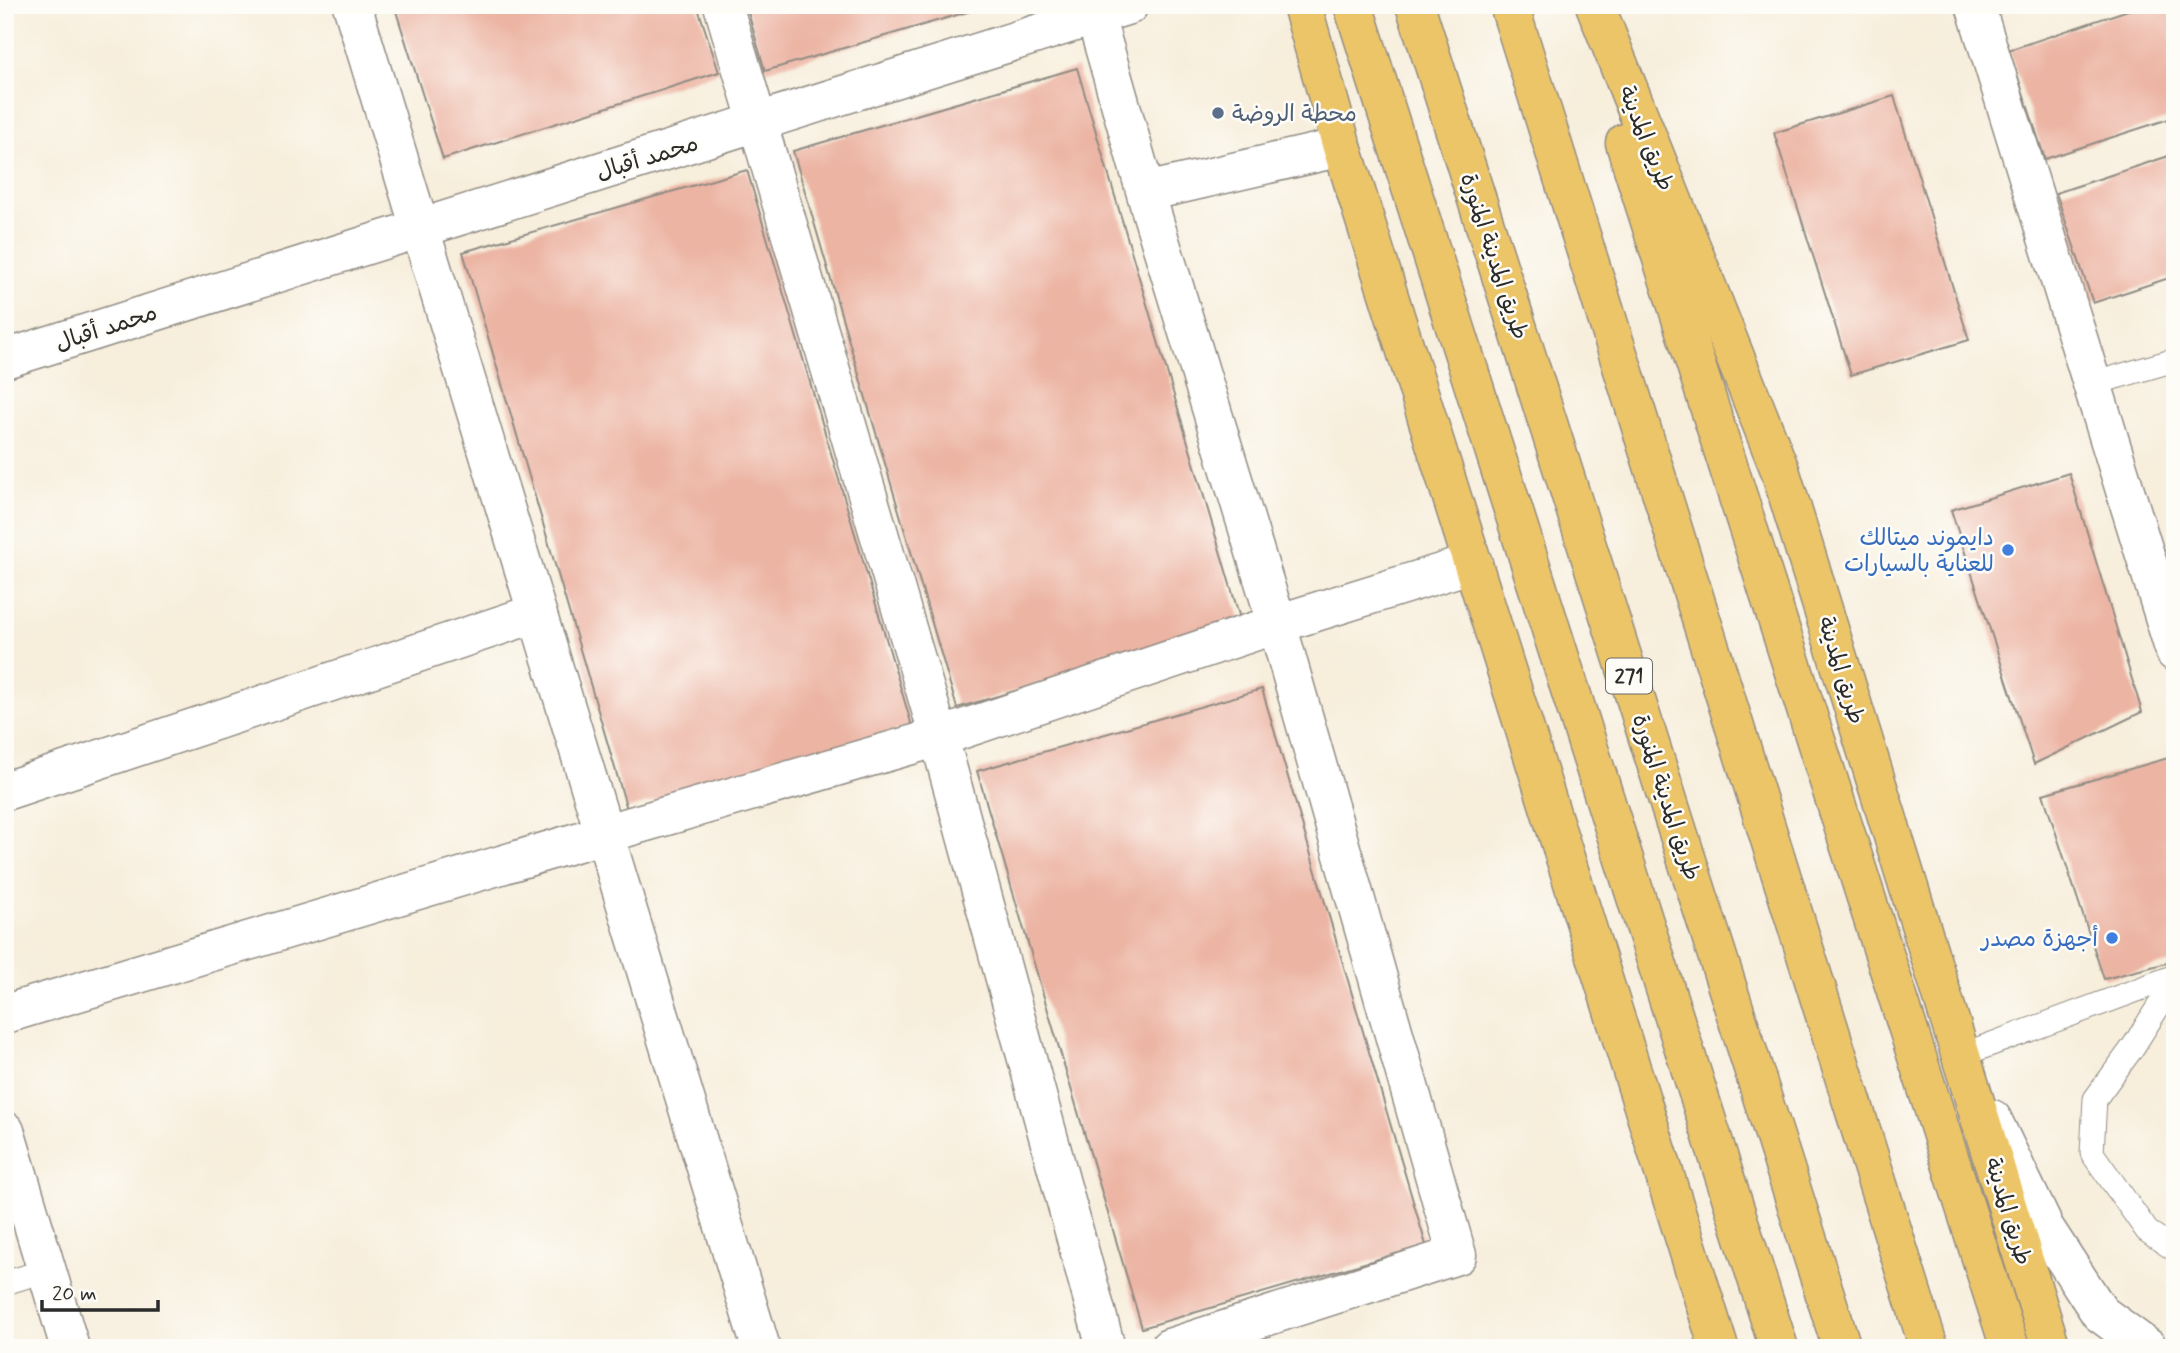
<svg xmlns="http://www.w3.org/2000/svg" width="2180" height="1353" viewBox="0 0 2180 1353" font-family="Mynerve,'Playpen Sans Arabic',sans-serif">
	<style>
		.building { fill: #ecb4a3 }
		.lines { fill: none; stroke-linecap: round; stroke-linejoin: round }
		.service-casing { stroke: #918c84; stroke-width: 25 }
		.minor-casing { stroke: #918c84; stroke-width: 41 }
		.tertiary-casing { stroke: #918c84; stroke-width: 41 }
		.primary-casing { stroke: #918c84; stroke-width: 41 }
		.motorway-casing { stroke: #918c84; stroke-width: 41 }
		.service { stroke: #fff; stroke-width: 23 }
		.minor { stroke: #fff; stroke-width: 38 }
		.tertiary { stroke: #fff; stroke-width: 38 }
		.primary { stroke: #edc569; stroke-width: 38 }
		.motorway { stroke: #edc569; stroke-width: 38 }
		.service-dot { fill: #5c6f8a; stroke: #fdfcf7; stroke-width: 2.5 }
		.shop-dot { fill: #3f7fe0; stroke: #fdfcf7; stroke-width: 2.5 }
		.labels { text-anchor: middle; stroke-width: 5; stroke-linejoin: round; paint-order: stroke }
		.shield { fill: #fdfcf7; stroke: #6a6a68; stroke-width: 2 }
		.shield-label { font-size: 21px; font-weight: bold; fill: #2b2b2b }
		.service-label { font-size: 23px; fill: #4e5e75; stroke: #fdfcf7; text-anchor: start }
		.street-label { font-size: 23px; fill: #2b2b2b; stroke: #fdfcf7 }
		.shop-label { font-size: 23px; fill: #366cbe; stroke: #fdfcf7; text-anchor: end }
	</style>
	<rect width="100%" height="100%" fill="#fdfcf7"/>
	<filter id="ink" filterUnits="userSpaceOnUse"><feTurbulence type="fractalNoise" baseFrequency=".0143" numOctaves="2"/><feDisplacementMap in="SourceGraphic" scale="14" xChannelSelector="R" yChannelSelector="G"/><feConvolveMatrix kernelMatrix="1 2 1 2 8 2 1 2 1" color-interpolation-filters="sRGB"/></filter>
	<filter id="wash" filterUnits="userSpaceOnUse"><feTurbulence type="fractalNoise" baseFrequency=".00686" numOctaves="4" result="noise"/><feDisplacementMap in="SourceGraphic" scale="28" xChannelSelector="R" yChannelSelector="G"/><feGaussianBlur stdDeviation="1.57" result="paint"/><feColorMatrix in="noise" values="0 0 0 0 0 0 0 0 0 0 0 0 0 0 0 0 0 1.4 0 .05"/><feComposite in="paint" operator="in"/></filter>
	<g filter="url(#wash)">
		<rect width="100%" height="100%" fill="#f7eedc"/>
		<g id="blocks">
			<g class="building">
				<path d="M394 5H697L719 72 443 159Z"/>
				<path d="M746 5H987L988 6 765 71Z"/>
				<path d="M2143 5H2175V117L2045 159 2009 50Z"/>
				<path d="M1077 68 1242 625 957 708 793 151Z"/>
				<path d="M1894 96 1969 340 1851 375 1774 133Z"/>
				<path d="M2175 154V276L2093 303 2056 193Z"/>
				<path d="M747 170 912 726 627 809 463 252Z"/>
				<path d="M2069 473 2142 712 2034 764 1951 510Z"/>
				<path d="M1262 689 1426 1245 1142 1328 977 771Z"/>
				<path d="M2175 756V961L2104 979 2043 794Z"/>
			</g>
		</g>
	</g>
	<g filter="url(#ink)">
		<use href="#blocks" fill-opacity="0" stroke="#918c84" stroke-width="2"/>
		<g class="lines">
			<defs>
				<g id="service">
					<path d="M2092 384 2175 360"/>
					<path d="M2175 980 2133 1047 2095 1099 2092 1153 2147 1231 2175 1250"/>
					<path d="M1962 1055 2175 976"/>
					<path d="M5 1283 47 1270"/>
				</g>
				<g id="minor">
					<path d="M352 5 761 1348"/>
					<path d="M723 5 939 737 1106 1348"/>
					<path d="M1092 5 1151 211 1277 624 1457 1255 1169 1348"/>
					<path d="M1975 5 2175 652"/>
					<path d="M1146 192 1342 147"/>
					<path d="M5 359 1129 5"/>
					<path d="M5 791 537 613"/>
					<path d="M5 1014 604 834 939 737 1277 624 1473 563"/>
					<path d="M5 1131 70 1348"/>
				</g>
				<path id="tertiary" d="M1992 1119 2044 1227 2100 1313 2148 1348"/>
				<g id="primary">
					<path d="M1302 5 1342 147 1719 1348"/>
					<path d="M1353 5 1779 1348"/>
					<path d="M1595 5 1780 470 2051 1348"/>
					<path d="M1625 143 2010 1348"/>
				</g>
				<g id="motorway">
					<path d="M1415 5 1842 1348"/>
					<path d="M1509 5 1929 1348"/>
				</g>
			</defs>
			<use href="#service" class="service-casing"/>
			<use href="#minor" class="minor-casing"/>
			<use href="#tertiary" class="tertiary-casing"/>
			<use href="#primary" class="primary-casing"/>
			<use href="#motorway" class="motorway-casing"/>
			<use href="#service" class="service"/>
			<use href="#minor" class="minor"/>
			<use href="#tertiary" class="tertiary"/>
			<use href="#primary" class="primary"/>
			<use href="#motorway" class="motorway"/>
		</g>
	</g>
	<circle class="service-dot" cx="1218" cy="113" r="7"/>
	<g class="shop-dot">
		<circle cx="2008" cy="550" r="7"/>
		<circle cx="2112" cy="938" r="7"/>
	</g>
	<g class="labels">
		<rect class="shield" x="1606" y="658.5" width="46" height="35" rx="5"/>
		<g class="shield-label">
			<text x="1629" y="683">271</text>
		</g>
		<g class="service-label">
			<text x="1232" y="121">محطة الروضة</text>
		</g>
		<g class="street-label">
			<text transform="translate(1647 138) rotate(68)" y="8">طريق المدينة</text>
			<text transform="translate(647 157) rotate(-17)" y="8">محمد أقبال</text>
			<text transform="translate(1495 256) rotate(72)" y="8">طريق المدينة المنورة</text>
			<text transform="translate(106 327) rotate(-18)" y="8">محمد أقبال</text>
			<text transform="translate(1842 670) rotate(73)" y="8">طريق المدينة</text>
			<text transform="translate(1667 797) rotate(72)" y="8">طريق المدينة المنورة</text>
			<text transform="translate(2009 1211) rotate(73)" y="8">طريق المدينة</text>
		</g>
		<g class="shop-label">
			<text x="1994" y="545">دايموند ميتالك<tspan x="1994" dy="26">للعناية بالسيارات</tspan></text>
			<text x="2098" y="946">أجهزة مصدر</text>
		</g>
	</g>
	<rect width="2180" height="1353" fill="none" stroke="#fdfcf7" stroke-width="28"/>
	<path d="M42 1300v10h116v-10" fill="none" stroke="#2b2b2b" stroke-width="3.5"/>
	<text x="52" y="1300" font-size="21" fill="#2b2b2b" stroke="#fdfcf7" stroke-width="5" paint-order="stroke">20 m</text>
</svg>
